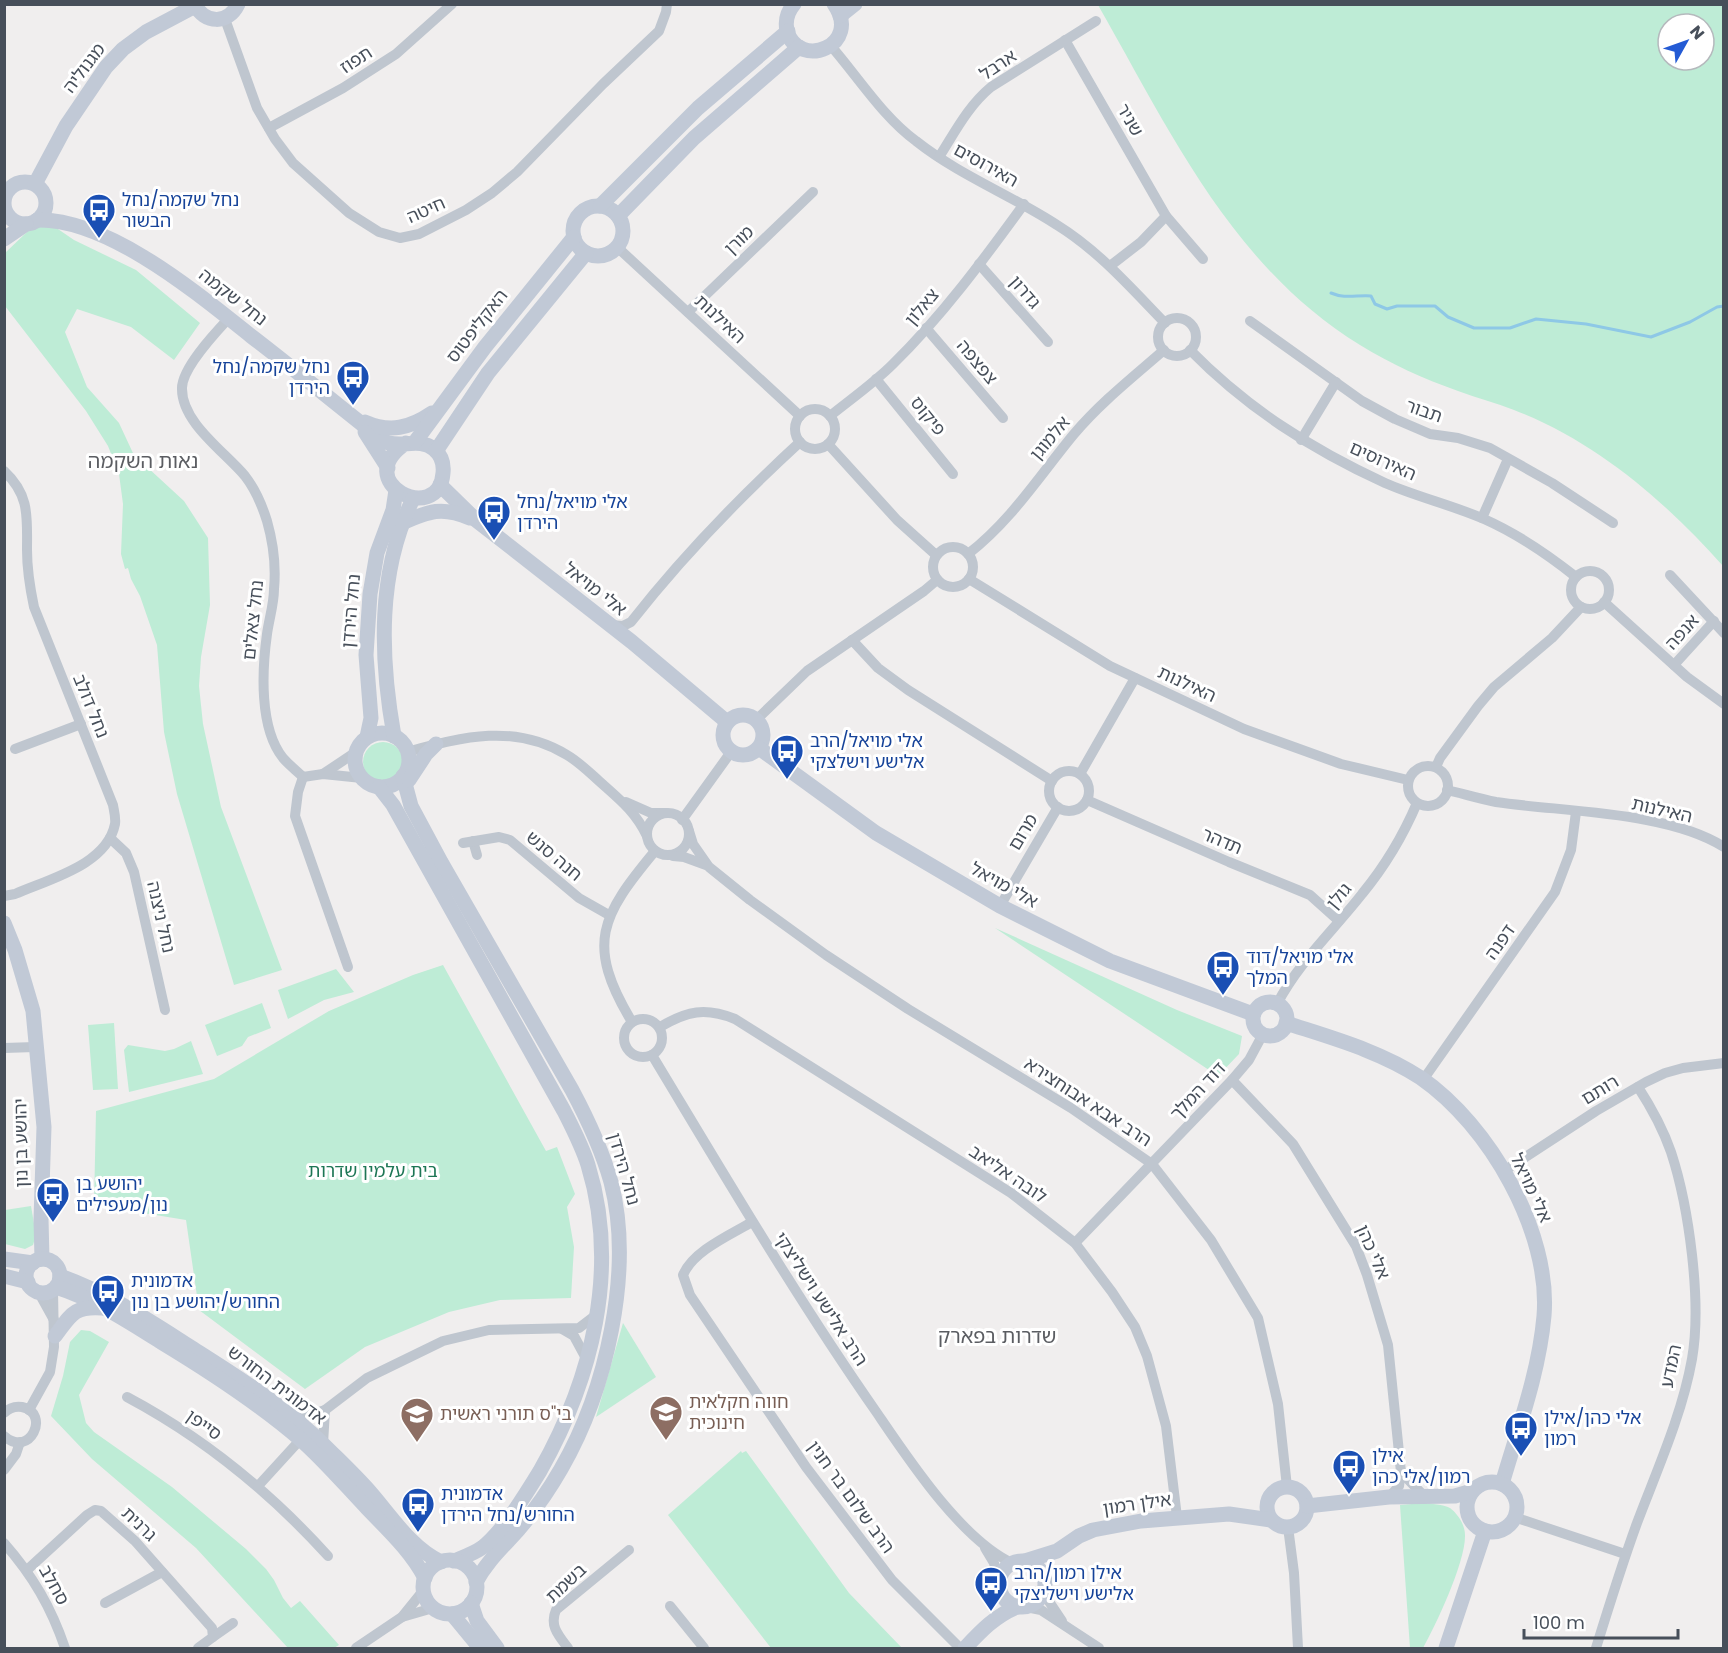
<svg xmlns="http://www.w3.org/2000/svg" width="1728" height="1653" viewBox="0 0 1728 1653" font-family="Poppins,'Noto Sans Hebrew',sans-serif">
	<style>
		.green { fill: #beecd6; fill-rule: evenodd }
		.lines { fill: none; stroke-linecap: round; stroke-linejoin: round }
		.stream { stroke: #8ec8e6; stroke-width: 3 }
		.street { stroke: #bfc6cf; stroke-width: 10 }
		.secondary { stroke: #c1c9d6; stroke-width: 15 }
		.labels { text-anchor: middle; stroke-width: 6; stroke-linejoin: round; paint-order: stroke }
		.street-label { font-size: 18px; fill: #474f5a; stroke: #fff }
		.transit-label { font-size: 18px; fill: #164399; stroke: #fff; text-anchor: start }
		.park-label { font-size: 18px; fill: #1d7655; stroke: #fff }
		.education-label { font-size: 18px; fill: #785e54; stroke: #fff; text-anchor: start }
		.neighbourhood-label { font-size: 20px; fill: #5b5d62; stroke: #fff }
	</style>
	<rect width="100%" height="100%" fill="#f0eeee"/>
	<g class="green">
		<path d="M1098 5H1723V566C1665 501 1597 442 1514 410 1496 403 1477 398 1458 391 1424 379 1391 364 1360 345 1232 267 1169 129 1098 5ZM1668 24H1704V60H1668Z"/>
		<path d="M37 226 55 227 74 240 136 270 200 323 174 360 131 327 77 309 65 332 87 387 119 423 139 466H146L184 501 208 538 210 605 201 657 199 686 203 724 221 807 282 970 234 985 177 794 164 732 157 645 140 596 131 579 128 568 125 569 121 554 123 504 119 474 108 446 86 411 5 306V253L27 232Z"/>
		<circle cx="383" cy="762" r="20"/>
		<path d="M995 928 1177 1010 1242 1036 1239 1054 1218 1076Z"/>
		<path d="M443 965 546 1151 557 1147 575 1194 567 1207 574 1247 571 1298 500 1300 449 1312 365 1347 305 1389 199 1310 186 1220 94 1205 96 1111 214 1079 329 1011 413 975Z"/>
		<path d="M336 969 354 992 324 1000 288 1019 278 990Z"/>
		<path d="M262 1003 271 1028 248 1037 242 1046 217 1056 205 1025Z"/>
		<path d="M114 1023 118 1089 93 1090 88 1025Z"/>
		<path d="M191 1041 203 1074 129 1092 124 1050 128 1045 165 1051 174 1049Z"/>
		<path d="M31 1206 36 1235 33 1245 25 1249 5 1244V1210Z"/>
		<path d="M623 1323 656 1377 596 1417Z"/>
		<path d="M81 1330 90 1331 109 1342 79 1395 86 1423 94 1432 172 1487 246 1549 266 1569 274 1580 283 1598 291 1608 300 1601 339 1645 334 1648H288L196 1548 92 1459 51 1416 63 1376 70 1342Z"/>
		<path d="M741 1451 742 1453 746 1451 849 1593 902 1648H771L668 1515Z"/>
		<path d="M1423 1503C1431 1504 1443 1504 1450 1508 1458 1514 1465 1525 1465 1535 1466 1561 1436 1625 1423 1648H1410L1400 1505Z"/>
	</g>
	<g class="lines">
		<path class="stream" d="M1331 293C1345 299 1356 295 1371 296L1375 304 1387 309 1397 306H1435L1448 317 1474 328H1510L1536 319 1586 324 1651 337 1690 322 1717 307 1724 306"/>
		<g class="street">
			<path d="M225 19 257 108 275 139 293 163 349 213 379 232 400 238 419 234 466 210 492 193 517 172 603 84 659 31 666 12 667 4"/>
			<path d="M1065 40 1166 216 1203 259"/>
			<path d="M831 46C858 77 883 117 916 141 959 175 1011 195 1057 225 1099 251 1131 288 1165 323"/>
			<path d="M269 128 343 88 396 54 452 4"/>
			<path d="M939 157C955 132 968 106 991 87L1096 21"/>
			<path d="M617 247 800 416"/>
			<path d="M979 264 1048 342"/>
			<path d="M1110 266 1141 242 1166 216"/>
			<path d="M688 312 813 192"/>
			<path d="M229 318C215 333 181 369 182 389 182 423 225 452 245 476 255 489 262 505 267 521 273 542 276 567 274 589 274 604 269 619 267 634 262 670 259 728 283 758 289 765 297 771 303 777L323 774 362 778"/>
			<circle cx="1177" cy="337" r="19"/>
			<path d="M1250 321 1362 401 1395 419 1430 434 1458 438 1490 448 1552 483 1613 523"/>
			<path d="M926 328 1003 418"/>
			<path d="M1190 350C1247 408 1311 449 1385 483 1417 497 1452 505 1484 519 1518 534 1547 554 1576 577"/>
			<path d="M876 379 953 474"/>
			<circle cx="815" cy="429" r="20"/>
			<path d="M830 416C851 399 874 383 893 364 942 316 984 259 1024 204"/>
			<path d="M1301 440 1336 382"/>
			<path d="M828 444 897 520 936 555"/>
			<path d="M4 471C30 495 27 517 27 550 27 569 30 588 34 607L113 805C114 811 116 818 115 824 107 865 49 879 15 894L4 896"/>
			<path d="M1482 518 1508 459"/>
			<circle cx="953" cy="567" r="20"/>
			<path d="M968 554C1011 521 1040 475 1074 434 1100 403 1133 377 1164 350"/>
			<circle cx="1590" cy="590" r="19"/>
			<path d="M1670 575 1724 633"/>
			<path d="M969 579 1110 666 1244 729 1341 764 1408 780"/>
			<path d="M1604 602 1687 677 1724 704"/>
			<path d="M611 625 623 626 631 622C682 557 739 498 800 442"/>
			<path d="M852 640 878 668 908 690 1052 781"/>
			<path d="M1674 665 1714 621"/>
			<path d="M756 720 807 671 924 591 937 580"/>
			<path d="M15 749 81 724"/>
			<path d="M407 752C463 737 514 723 567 755 579 762 589 772 599 781 619 799 635 811 647 836"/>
			<circle cx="1428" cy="786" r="20"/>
			<path d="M1436 767 1440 758 1478 706 1494 687 1552 638 1581 607"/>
			<circle cx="1069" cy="791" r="20"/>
			<path d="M323 774 356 752"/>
			<path d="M1080 774 1135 678"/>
			<path d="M303 777 298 792 295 816 348 967"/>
			<path d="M1447 790C1464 794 1480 799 1496 802 1563 812 1667 811 1724 847"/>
			<path d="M1087 800 1229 862 1310 895 1339 921"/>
			<path d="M626 802 651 813H665"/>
			<circle cx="668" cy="834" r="21"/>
			<path d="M682 820 731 752"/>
			<path d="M689 831 693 844 709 867 750 900 826 955 908 1009 1071 1108 1152 1164 1211 1240 1258 1318 1278 1404 1287 1487"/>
			<path d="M110 838 126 853 134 872 165 1010"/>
			<path d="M473 841 477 855"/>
			<path d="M463 843 499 837 510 840 579 898 609 915"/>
			<path d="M673 856 684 857 706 865"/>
			<path d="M1000 906 1058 807"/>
			<path d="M1277 1004C1299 962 1333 931 1362 894 1385 866 1403 836 1417 803"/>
			<circle cx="643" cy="1038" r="19"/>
			<path d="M632 1022C585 944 601 916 655 851"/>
			<path d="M660 1027C687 1011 705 1007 735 1019L1011 1193 1075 1243 1112 1292 1135 1327 1147 1356 1166 1426 1177 1517"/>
			<path d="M4 1048 35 1047"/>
			<path d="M652 1055C725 1176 796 1297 877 1413 909 1460 961 1539 1012 1563"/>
			<path d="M1232 1080 1293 1144 1356 1246 1367 1275 1388 1345 1401 1472 1399 1486 1389 1497"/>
			<path d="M1423 1080 1555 892 1571 850 1576 812"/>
			<path d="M1504 1171 1596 1111 1646 1082 1665 1073 1683 1068 1724 1063"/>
			<path d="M752 1222C730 1235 693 1251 683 1275L690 1295 806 1467 892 1580 960 1648"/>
			<path d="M1075 1243 1232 1080 1249 1060 1263 1034"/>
			<path d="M38 1291 54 1320"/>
			<path d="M562 1329 574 1336 587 1360"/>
			<path d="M127 1397C204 1438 270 1492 328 1556"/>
			<path d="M29 1410 50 1372 54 1347 53 1290"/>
			<path d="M4 1413C9 1408 15 1406 22 1407 51 1413 30 1459 4 1436"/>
			<path d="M290 1416 313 1414 325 1410 367 1378 443 1341 489 1330 579 1328 596 1315"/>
			<path d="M323 1444 325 1410"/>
			<path d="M4 1470 16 1454 20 1442"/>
			<path d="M1401 1472 1424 1496"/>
			<path d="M258 1486 300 1440"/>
			<path d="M1514 1517 1625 1554"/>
			<path d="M1288 1527 1294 1573 1298 1648"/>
			<path d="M4 1543C33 1576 51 1607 65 1648"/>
			<path d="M985 1548 994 1563 999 1585"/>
			<path d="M27 1570 87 1515 95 1510 101 1511 135 1541 212 1628 213 1637 198 1648"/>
			<path d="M1044 1590 1048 1600 1062 1621"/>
			<path d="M105 1603 162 1572"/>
			<path d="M670 1606 704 1648"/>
			<path d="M1026 1607 1041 1610 1099 1648"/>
			<path d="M402 1617 433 1608"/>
			<path d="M213 1637 233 1623"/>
			<path d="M356 1648 402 1617 423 1591"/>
			<path d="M568 1648C559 1636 549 1626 556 1610L629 1550"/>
			<path d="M1596 1648C1609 1606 1622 1564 1637 1523 1657 1470 1682 1415 1692 1359 1702 1302 1689 1207 1671 1152 1663 1129 1651 1107 1638 1087"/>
		</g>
		<g class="secondary">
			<path d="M194 4C205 24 228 25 238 4"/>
			<path d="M794 4C787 12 785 21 787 31 799 71 863 45 834 4"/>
			<path d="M840 16 855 4"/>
			<circle cx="25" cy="203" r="21"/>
			<path d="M35 184 66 126 106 67 123 49 146 32 195 6"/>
			<circle cx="598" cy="231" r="25"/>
			<path d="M600 206 698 108 788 31"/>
			<path d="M618 216 694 138 799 47"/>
			<path d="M37 220C108 218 198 294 251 336 294 369 335 403 377 436 381 438 385 442 389 443 404 447 420 438 434 449 441 455 444 464 443 473 439 527 348 482 406 443"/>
			<path d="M4 239 26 224"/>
			<path d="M365 422C390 433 410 428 432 413"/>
			<path d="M365 432 388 468"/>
			<path d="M415 442 485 347 574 237"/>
			<path d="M436 451 488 373 586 253"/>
			<path d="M440 485 476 520 632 642 727 722"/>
			<path d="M402 523C429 511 442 506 470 518"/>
			<circle cx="743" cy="735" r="20"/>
			<circle cx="382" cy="760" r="27"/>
			<path d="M394 736C380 657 377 572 413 499"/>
			<path d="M367 737 371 718 366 655 370 594 377 553 393 510 396 490"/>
			<path d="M759 748 876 833 1000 906 1110 961 1253 1014"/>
			<path d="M403 776 411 806 441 862 572 1090C588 1120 602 1150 611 1182 634 1271 606 1391 561 1469 549 1490 535 1510 519 1529 504 1546 487 1561 476 1582"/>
			<path d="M409 780 426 754 436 744"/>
			<path d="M379 787 393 805 564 1111C573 1129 582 1146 588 1165 620 1269 592 1379 540 1471 526 1494 504 1530 483 1547 475 1553 464 1557 454 1561"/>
			<path d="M4 923 15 950 33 1011 44 1127 41 1219 42 1259"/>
			<circle cx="1270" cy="1019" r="17"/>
			<path d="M1286 1023C1332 1038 1380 1051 1421 1078 1489 1125 1551 1232 1544 1316 1539 1373 1518 1429 1502 1484"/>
			<path d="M4 1259 33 1263"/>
			<circle cx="43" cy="1276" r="17"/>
			<path d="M4 1276 28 1282"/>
			<path d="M60 1276C106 1292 148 1320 189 1346 236 1376 285 1406 325 1446 340 1461 356 1476 370 1492 391 1516 411 1548 441 1562"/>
			<path d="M56 1287C94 1299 128 1321 161 1342 209 1371 257 1402 300 1439 324 1460 345 1485 367 1508 388 1530 411 1551 425 1578"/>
			<path d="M55 1336C71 1315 73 1306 102 1308"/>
			<circle cx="1492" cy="1507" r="25"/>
			<circle cx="1287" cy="1507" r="20"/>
			<path d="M1307 1506 1389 1497 1455 1496 1472 1491"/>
			<circle cx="450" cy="1587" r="27"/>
			<path d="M1025 1561 1057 1551 1079 1536 1093 1530 1141 1521 1229 1514 1271 1520"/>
			<circle cx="1022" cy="1584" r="23"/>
			<path d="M471 1603 477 1621 497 1648"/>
			<path d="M452 1614 480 1648"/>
			<path d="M965 1648C981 1631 995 1616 1017 1607"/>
			<path d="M1446 1648 1485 1531"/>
		</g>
	</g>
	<defs>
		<symbol id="bus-pin" viewBox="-11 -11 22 30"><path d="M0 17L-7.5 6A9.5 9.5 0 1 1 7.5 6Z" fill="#1a4fb4" stroke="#fff"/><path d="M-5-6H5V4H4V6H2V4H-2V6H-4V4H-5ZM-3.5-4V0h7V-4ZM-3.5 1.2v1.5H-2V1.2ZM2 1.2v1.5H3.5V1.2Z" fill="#fff"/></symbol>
		<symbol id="school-pin" viewBox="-11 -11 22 30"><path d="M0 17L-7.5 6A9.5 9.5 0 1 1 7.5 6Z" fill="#8d6e63" stroke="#fff"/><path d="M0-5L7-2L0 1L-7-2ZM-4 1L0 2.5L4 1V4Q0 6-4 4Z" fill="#fff"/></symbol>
	</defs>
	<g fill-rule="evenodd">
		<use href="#bus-pin" x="80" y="191" width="38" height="52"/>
		<use href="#bus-pin" x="334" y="358" width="38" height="52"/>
		<use href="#bus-pin" x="475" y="493" width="38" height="52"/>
		<use href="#bus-pin" x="768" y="732" width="38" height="52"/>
		<use href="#bus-pin" x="1204" y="948" width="38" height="52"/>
		<use href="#bus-pin" x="34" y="1175" width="38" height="52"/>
		<use href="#bus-pin" x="89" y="1272" width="38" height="52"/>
		<use href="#school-pin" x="647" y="1393" width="38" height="52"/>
		<use href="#school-pin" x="398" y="1395" width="38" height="52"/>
		<use href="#bus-pin" x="1502" y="1409" width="38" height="52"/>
		<use href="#bus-pin" x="1330" y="1447" width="38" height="52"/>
		<use href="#bus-pin" x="399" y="1485" width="38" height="52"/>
		<use href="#bus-pin" x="972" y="1564" width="38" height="52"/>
	</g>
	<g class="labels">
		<g class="street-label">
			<text transform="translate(356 60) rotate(-33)" y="6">תפוז</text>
			<text transform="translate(998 65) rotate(-34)" y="6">ארבל</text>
			<text transform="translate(84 68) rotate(-53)" y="6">מגנוליה</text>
			<text transform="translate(1130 120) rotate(60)" y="6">שניר</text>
			<text transform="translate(986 165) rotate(29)" y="6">האירוסים</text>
			<text transform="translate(426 210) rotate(-24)" y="6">חיטה</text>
			<text transform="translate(739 240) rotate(-44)" y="6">מורן</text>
			<text transform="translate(1025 292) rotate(49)" y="6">גדרון</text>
			<text transform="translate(233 297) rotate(38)" y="6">נחל שקמה</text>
			<text transform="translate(922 307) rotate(-50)" y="6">צאלון</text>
			<text transform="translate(720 319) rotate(43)" y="6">האילנות</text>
			<text transform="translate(477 326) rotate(-52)" y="6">האקליפטוס</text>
			<text transform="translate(977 362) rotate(50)" y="6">צפצפה</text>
			<text transform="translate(1424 411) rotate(19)" y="6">תבור</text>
			<text transform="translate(928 416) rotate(51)" y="6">פיקוס</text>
			<text transform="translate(1050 438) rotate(-50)" y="6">אלמוגן</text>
			<text transform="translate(1383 461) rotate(24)" y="6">האירוסים</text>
			<text transform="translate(595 589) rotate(38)" y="6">אלי מויאל</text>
			<text transform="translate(351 611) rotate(-85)" y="6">נחל הירדן</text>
			<text transform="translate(253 620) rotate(-84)" y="6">נחל צאלים</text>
			<text transform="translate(1682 632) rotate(-48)" y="6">אנפה</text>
			<text transform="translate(1187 684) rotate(25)" y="6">האילנות</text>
			<text transform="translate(91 706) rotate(68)" y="6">נחל דולב</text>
			<text transform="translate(1662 810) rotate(13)" y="6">האילנות</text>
			<text transform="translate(1023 832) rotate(-59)" y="6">מרום</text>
			<text transform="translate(1222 841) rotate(23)" y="6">תדהר</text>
			<text transform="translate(554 856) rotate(40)" y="6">חנה סנש</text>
			<text transform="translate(1004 885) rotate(29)" y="6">אלי מויאל</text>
			<text transform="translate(1339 896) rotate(-50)" y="6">גולן</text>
			<text transform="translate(161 917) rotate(77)" y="6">נחל ניצנה</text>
			<text transform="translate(1500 942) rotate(-55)" y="6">דפנה</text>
			<text transform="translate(1600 1090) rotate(-31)" y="6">רותם</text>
			<text transform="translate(1198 1091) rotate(-47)" y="6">דוד המלך</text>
			<text transform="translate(1088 1102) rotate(33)" y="6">הרב אבא אבוחצירא</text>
			<text transform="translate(21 1143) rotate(-91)" y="6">יהושע בן נון</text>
			<text transform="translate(624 1169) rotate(74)" y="6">נחל הירדן</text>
			<text transform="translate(1008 1174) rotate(34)" y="6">לובה אליאב</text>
			<text transform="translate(1531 1188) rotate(65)" y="6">אלי מויאל</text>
			<text transform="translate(1373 1252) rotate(66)" y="6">אלי כהן</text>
			<text transform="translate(821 1299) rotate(57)" y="6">הרב אלישע וישליצקי</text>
			<text transform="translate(1671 1366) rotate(-78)" y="6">המדע</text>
			<text transform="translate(277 1385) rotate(37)" y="6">אדמונית החורש</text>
			<text transform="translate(204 1425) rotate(35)" y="6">סייפן</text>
			<text transform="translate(851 1497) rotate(54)" y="6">הרב שלום בר חנין</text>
			<text transform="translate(1137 1504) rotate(-8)" y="6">אילן רמון</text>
			<text transform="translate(139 1524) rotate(44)" y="6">גרנית</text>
			<text transform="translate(566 1583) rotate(-43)" y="6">בשמת</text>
			<text transform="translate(54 1585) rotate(61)" y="6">סחלב</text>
		</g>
		<g class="transit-label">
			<text x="122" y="206">נחל שקמה/נחל<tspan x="122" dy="21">הבשור</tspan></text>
			<text x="330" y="373" text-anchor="end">נחל שקמה/נחל<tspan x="330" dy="21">הירדן</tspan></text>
			<text x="517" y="508">אלי מויאל/נחל<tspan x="517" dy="21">הירדן</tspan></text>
			<text x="810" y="747">אלי מויאל/הרב<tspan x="810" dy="21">אלישע וישלצקי</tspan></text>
			<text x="1246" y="963">אלי מויאל/דוד<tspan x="1246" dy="21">המלך</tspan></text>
			<text x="76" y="1190">יהושע בן<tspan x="76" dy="21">נון/מעפילים</tspan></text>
			<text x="131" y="1287">אדמונית<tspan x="131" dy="21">החורש/יהושע בן נון</tspan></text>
			<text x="1544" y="1424">אלי כהן/אילן<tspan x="1544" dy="21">רמון</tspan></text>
			<text x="1372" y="1462">אילן<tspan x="1372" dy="21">רמון/אלי כהן</tspan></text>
			<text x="441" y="1500">אדמונית<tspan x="441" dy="21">החורש/נחל הירדן</tspan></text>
			<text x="1014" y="1579">אילן רמון/הרב<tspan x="1014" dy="21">אלישע וישליצקי</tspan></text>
		</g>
		<g class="park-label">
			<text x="373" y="1177">בית עלמין שדרות</text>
		</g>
		<g class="education-label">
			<text x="689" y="1408">חווה חקלאית<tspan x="689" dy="21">חינוכית</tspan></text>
			<text x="440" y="1420">בי"ס תורני ראשית</text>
		</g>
		<g class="neighbourhood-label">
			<text x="143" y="468">נאות השקמה</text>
			<text x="997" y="1343">שדרות בפארק</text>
		</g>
	</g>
	<rect width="1728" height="1653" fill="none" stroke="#474f5a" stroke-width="12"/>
	<g transform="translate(1686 42) rotate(50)"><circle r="28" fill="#ffffff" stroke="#b5b9bd" stroke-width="1.5"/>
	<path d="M0-4.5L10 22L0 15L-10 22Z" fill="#245bd4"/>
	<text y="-9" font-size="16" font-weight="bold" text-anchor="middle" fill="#474f5a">N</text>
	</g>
	<path d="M1524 1629v9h154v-9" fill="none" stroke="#474f5a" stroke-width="3"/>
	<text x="1533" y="1629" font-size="18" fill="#474f5a" stroke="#ffffff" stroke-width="4.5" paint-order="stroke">100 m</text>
</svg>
